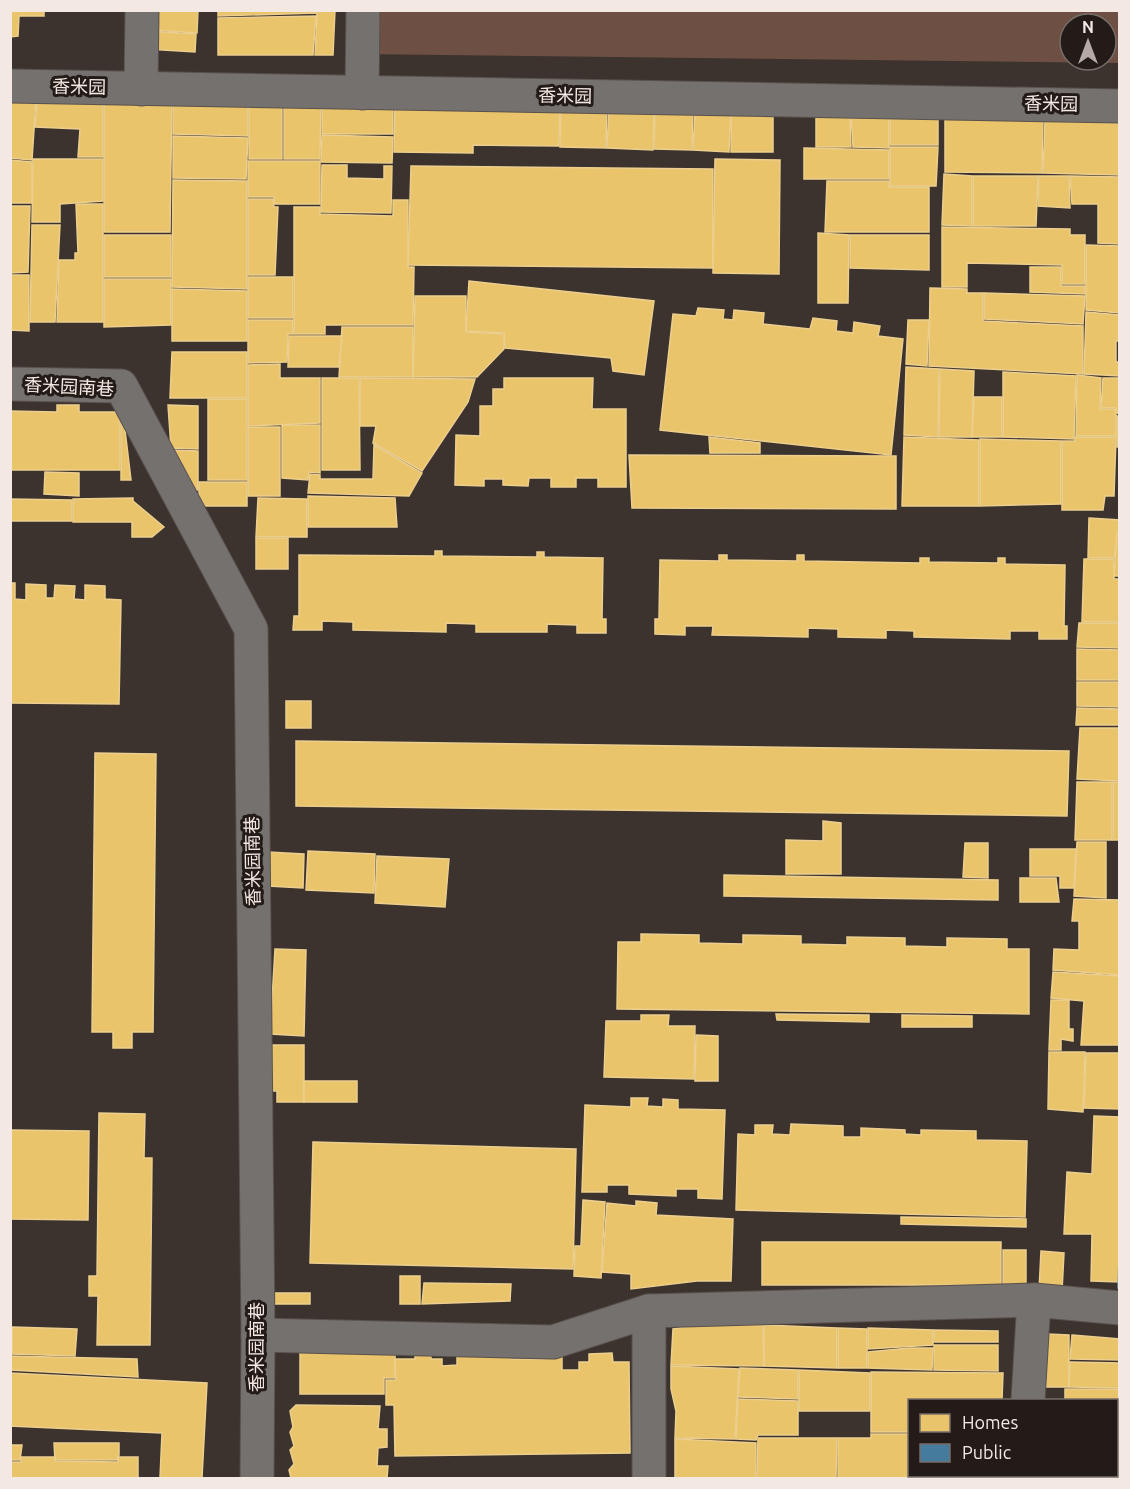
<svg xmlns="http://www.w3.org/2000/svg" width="1130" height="1489" viewBox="0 0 1130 1489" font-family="Ubuntu,'Noto Sans SC',sans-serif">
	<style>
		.green { fill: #6d5043; fill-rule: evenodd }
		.homes { fill: #e9c46a; stroke: #eccf8e; stroke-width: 1.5 }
		.public { fill: #457b9d; stroke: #7a9cb2; stroke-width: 1.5 }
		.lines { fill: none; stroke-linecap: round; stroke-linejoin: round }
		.minor-casing { stroke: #59514d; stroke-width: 35 }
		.minor { stroke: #75716f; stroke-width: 33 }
		.labels { text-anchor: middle; stroke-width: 6; stroke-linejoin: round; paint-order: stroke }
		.street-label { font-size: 18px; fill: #f4e8e3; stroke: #231b17 }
	</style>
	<rect width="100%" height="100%" fill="#3d332e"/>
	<path class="green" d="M364 11H1119V63L359 54ZM1070 24H1106V60H1070Z"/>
	<g class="homes">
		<path d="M10 10H44V16H19L18 36 10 37Z"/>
		<path d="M151 10H198L197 33 152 30Z"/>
		<path d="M218 10H335L333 55H315L317 13 218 16Z"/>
		<path d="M316 16 313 55H218V18Z"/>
		<path d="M148 31 196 34 195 52 147 49Z"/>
		<path d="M104 97H172L170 232H104Z"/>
		<path d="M173 97 248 99V136L173 134Z"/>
		<path d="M10 98 36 99 32 160 10 158Z"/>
		<path d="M249 99 282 100V159H249Z"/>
		<path d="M284 100H321L320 159H284Z"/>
		<path d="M322 100 393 101V134H322Z"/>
		<path d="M103 102V157H78L80 129 35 127 37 103Z"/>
		<path d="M395 103 560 106 559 146 473 145V153L394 152Z"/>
		<path d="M561 106 607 107 606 148 560 147Z"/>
		<path d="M609 107 654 109 653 150 607 148Z"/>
		<path d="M655 109 693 110 692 150 654 149Z"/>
		<path d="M695 110 731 111 729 152 693 150Z"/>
		<path d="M731 111 773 113V152H731Z"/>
		<path d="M816 114 850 115 851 147H816Z"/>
		<path d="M851 115 889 117V148L853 147Z"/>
		<path d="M890 117 938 118V145H890Z"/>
		<path d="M945 118 1043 121 1042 173 945 172Z"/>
		<path d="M1045 121 1120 123V175L1043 173Z"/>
		<path d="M322 135 393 137 392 163 321 162Z"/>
		<path d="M173 136 248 138 246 179 173 178Z"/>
		<path d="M890 147H938L936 186H890Z"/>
		<path d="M804 148 889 150V179H804Z"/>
		<path d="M33 159H103V201L60 204V222H32Z"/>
		<path d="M715 159 780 160 779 274 713 273Z"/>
		<path d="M10 160 32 162V203H10Z"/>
		<path d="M248 161H320V204H274V197H248Z"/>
		<path d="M322 165H347V178L384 179V166H392L391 213 321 212Z"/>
		<path d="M411 166 713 169V268L408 265Z"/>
		<path d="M944 174 972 176V226L942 225Z"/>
		<path d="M973 176H1038L1036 226H973Z"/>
		<path d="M1039 176H1069L1070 208 1038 206Z"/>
		<path d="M1070 176 1120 177V244L1098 243V204H1072Z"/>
		<path d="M173 180 247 181V289L172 287Z"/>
		<path d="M827 181H889V187H929V232H825Z"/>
		<path d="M248 199H273L274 207H278L275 275H248Z"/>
		<path d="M393 200H408V267H414L413 325H325V334H294V207H320V214L393 216Z"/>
		<path d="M76 204H103V322H57L59 260H75V253H78Z"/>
		<path d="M10 206H30L28 272 10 273Z"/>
		<path d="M32 225H60L55 322H30Z"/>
		<path d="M942 227 1070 229V235H1085V284H1062V265L967 263V287H942Z"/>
		<path d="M818 233 849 235 848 303H818Z"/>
		<rect x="104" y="235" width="67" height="42"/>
		<path d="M850 235H929V270L850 268Z"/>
		<path d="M1086 245 1120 246V313L1086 310Z"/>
		<path d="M1030 267H1061V286H1085V294L1030 292Z"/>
		<path d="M10 275H29V331L10 330Z"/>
		<rect x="248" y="277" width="45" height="41"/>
		<path d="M104 279H171V325L104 327Z"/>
		<path d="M469 281 654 301 644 375 613 371 611 358 505 348 504 333 466 331Z"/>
		<path d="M930 288 967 289V293H983V321L1083 326V374L929 366Z"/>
		<path d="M172 289 247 291V341H172Z"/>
		<path d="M984 293 1085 296 1083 324 984 319Z"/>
		<path d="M415 296H466V332L504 334V349L477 377H413Z"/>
		<path d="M698 308 724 310 723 319 733 320 734 310 764 313 763 324 810 329 813 318 837 321 836 331 853 333 854 322 880 326 878 336 903 339 891 455 660 430 673 314 696 316Z"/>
		<path d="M1086 312 1120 315V341H1116V362H1120V376L1084 374Z"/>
		<path d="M248 320H293V334H288L287 362 248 363Z"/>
		<path d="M908 320H929L927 366 906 364Z"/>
		<path d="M342 327H413V377H339Z"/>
		<path d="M289 336H342L339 367H288Z"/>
		<path d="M172 352H247V398H170Z"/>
		<path d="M280 364V378H320V423L248 426V365Z"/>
		<path d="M906 367 939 369 938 437 904 435Z"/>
		<path d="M940 369 974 371 972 437H939Z"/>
		<path d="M1003 372 1076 376 1074 439 1003 437Z"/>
		<path d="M1077 375 1101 378 1100 409H1116V436H1076Z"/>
		<path d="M322 378H359L360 470H322Z"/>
		<path d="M360 378 475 379 468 402 422 471 373 443 376 426H360Z"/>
		<path d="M504 378H593L592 409H626V487H598V478H576V487H551V478H529L528 486 503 485V479H484V486L455 485 456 435 480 436V406H493V389H504Z"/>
		<path d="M1103 378H1120V414L1117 413 1116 408H1101Z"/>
		<path d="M974 397H1002V437H972Z"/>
		<rect x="208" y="399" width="39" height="81"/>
		<path d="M57 405H79V412H120V470H10V411L57 412Z"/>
		<path d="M168 405 198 406V449L171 448Z"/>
		<path d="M121 411 123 413 131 480H121Z"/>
		<rect x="1117" y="416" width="3" height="31"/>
		<path d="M282 425H320V473L309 472 308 480 282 478Z"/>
		<rect x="248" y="427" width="32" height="69"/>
		<path d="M709 437 760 443V453H710Z"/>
		<path d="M904 437 979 440V506H902Z"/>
		<path d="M1075 437H1116L1114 496H1105L1103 510H1062V441H1075Z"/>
		<path d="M980 439 1061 441V504L980 506Z"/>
		<path d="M374 445 422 473 409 496 308 493 310 474 320 475V479H373Z"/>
		<path d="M171 450 198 451V490H187Z"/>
		<path d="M629 455 896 456V509L632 508Z"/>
		<path d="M45 472 79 473V496L44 494Z"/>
		<path d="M199 482H247V506H206L199 500Z"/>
		<path d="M308 496 395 498 397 527H308Z"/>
		<path d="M133 498V501L164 527 152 537H132V522H73V499Z"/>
		<path d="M258 498 307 499V537H256Z"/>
		<path d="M10 499 72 500V521H10Z"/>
		<path d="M1089 518 1120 520 1114 558H1088Z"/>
		<path d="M1117 533H1120V576H1114Z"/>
		<rect x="256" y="538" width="32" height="31"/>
		<path d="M435 551H442V556L537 557V552H544V557L603 558 602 619H606V633H577V625L547 624V632H476V624L446 623V632L353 630V622L322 621V630H293L294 616H299V555L435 556Z"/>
		<path d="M719 555H727V560L797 561V555H804V561L920 563V558H929V562L998 563V558H1005V564L1065 565 1064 626H1067V639H1039V631H1010V639L914 637V631L886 630V638L838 637V629L808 628V637L712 635 713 626H685V635L655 634V619H659L660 560 719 561Z"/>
		<path d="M1084 559H1114V579H1120V622H1082Z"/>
		<path d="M10 583H15V599L26 600V584L46 585V598H54L55 585 75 586 74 599 85 600V585L105 586V599L121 600 119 704 10 703Z"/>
		<path d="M1079 623H1120V648L1077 647Z"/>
		<path d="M1077 649 1120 650V680H1077Z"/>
		<path d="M1077 682H1120V707L1077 706Z"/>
		<rect x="286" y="701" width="25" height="27"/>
		<path d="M1077 708 1120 709V725H1076Z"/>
		<path d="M1080 728H1120V781L1077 779Z"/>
		<path d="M296 741 1069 751 1067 816 296 806Z"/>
		<path d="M95 753 156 754 153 1032H132V1048H113V1032H92Z"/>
		<path d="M1077 782H1112V840H1075Z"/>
		<rect x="1113" y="782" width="7" height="58"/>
		<path d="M823 821 841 823V874H786V840L823 841Z"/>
		<path d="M1077 842H1106V898L1074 896Z"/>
		<path d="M965 843H988V878L963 877Z"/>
		<path d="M1030 849H1076L1074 888H1060V876H1030Z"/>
		<path d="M308 851 375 854 374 893 306 890Z"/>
		<path d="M268 852 304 854 303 888 268 886Z"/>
		<path d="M377 856 449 859 445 907 375 903Z"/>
		<path d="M724 875 998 880V900L724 896Z"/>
		<path d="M1020 878H1056L1059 902H1020Z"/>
		<path d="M1074 899 1120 900V975L1053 970 1054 949 1079 950V921H1072Z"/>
		<path d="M641 934 699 935V943L743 944V935L801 936V944L847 945V937L905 938V946L947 947V938L1007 939V949H1029V1014L617 1009 618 942H641Z"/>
		<path d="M275 949 306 950 304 1036 270 1034Z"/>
		<path d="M1053 972 1120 976V1045H1081L1084 1001 1051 998Z"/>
		<path d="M1051 1000H1069V1029H1073V1041L1061 1039V1050H1049Z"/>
		<path d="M776 1014 869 1015V1022L777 1020Z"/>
		<path d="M641 1015H669L668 1026H695L694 1079 604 1077 606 1021H641Z"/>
		<path d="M902 1015 972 1016V1027H902Z"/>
		<path d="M696 1035 718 1036V1081H695Z"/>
		<path d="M270 1045H304V1102H277V1091H262Z"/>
		<path d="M1049 1052H1085L1083 1112 1048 1109Z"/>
		<path d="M1086 1053H1120V1109L1084 1108Z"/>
		<rect x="304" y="1081" width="53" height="21"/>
		<path d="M631 1098H648L647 1106 663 1107V1099L678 1100V1109L725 1110 722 1199 698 1198V1189H676V1196L629 1194V1185H607V1192H582L585 1105 631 1107Z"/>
		<path d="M99 1113 145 1114 144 1158H152L150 1345H97L98 1296H89V1276H97Z"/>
		<path d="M1094 1116 1120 1117V1282L1091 1281 1092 1234H1064L1067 1172 1092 1174Z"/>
		<path d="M791 1124 843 1126V1137H861V1128L905 1130V1134L921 1135V1130L976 1131V1140L1027 1141 1025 1217 736 1210 738 1134 755 1135V1125H773L772 1134 790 1135Z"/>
		<path d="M10 1130 89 1131 88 1220 10 1219Z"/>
		<path d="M313 1142 576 1149 573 1269 310 1263Z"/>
		<path d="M583 1200 605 1202 601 1278 574 1276 575 1246H581Z"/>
		<path d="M636 1201 657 1203 656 1215 733 1219 731 1281H697L631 1289V1274L602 1272 607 1203 636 1206Z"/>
		<path d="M901 1217 1026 1219V1227L901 1224Z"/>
		<rect x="762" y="1242" width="239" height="43"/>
		<rect x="1003" y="1250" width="23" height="34"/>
		<path d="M1041 1251 1064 1253 1062 1291 1039 1290Z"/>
		<rect x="400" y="1276" width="20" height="28"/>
		<path d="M424 1283 511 1284 510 1301 422 1304Z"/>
		<path d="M268 1293H310V1304H267Z"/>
		<path d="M705 1324 763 1325 764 1366 671 1365 673 1329Z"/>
		<path d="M764 1325 837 1328V1368L764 1366Z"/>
		<path d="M12 1327 77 1329 75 1356 12 1354Z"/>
		<path d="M838 1328 867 1329V1368H838Z"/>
		<path d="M868 1328 933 1330V1345L868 1349Z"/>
		<path d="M934 1330 998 1331V1342H934Z"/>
		<path d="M1047 1334 1069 1335V1387H1046Z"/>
		<path d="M1072 1335 1120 1339V1360L1070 1359Z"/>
		<path d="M934 1345H998V1371L934 1370Z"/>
		<path d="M909 1348H933L932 1370 868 1368V1352Z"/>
		<path d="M300 1349H395V1378H384V1394H300Z"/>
		<path d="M510 1351 511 1359H544V1354L562 1353V1370H579V1362H589V1354L612 1353 613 1362H629L630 1453 395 1456 394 1405H386V1380H396L395 1359H415V1352H431V1359H442V1366L457 1365V1352Z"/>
		<path d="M10 1356 137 1359 138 1377 10 1370Z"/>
		<path d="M1070 1362 1120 1363V1388L1069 1387Z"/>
		<path d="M671 1366 739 1369 735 1439 675 1438 676 1411 671 1389Z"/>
		<path d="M740 1368 798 1370V1399L738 1397Z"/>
		<path d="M799 1370 870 1373V1411H799Z"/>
		<path d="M871 1372 1003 1373 1002 1400H910V1432H871Z"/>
		<path d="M10 1373 207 1383 202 1478H160L162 1433 10 1426Z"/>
		<path d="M1065 1389H1120V1421H1116V1400H1065Z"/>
		<path d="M738 1399 798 1401V1435H758L756 1440 736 1439Z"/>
		<path d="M296 1405 380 1406 378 1429H387V1447L378 1448 377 1466H388L387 1478H291L289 1470 294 1464 290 1450 294 1446 290 1432 293 1427 290 1411Z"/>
		<path d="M871 1434H910V1476L936 1478H838V1438H871Z"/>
		<path d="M758 1438H837L836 1478H757Z"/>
		<path d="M675 1439 756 1443V1478H675Z"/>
		<path d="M54 1443H119V1455L117 1460H55Z"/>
		<path d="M10 1445H22L20 1460H10Z"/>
		<path d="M21 1457H55V1461L118 1462V1457H138V1478H10V1462H21Z"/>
		<path d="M1116 1465H1120V1478H1042L1043 1476H1116Z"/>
		<rect x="963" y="1476" width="37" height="2"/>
	</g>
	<path class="public" d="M1120 1225V1288H1118Z"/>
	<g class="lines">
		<defs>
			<g id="minor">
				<path d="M10 86 1120 106"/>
				<path d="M141 89 142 10"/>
				<path d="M362 93 363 10"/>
				<path d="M10 384 121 386 251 629 258 1335 257 1478"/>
				<path d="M258 1335 553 1342 649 1311 1034 1300 1120 1308"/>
				<path d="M1028 1400 1034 1300"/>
				<path d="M649 1478V1311"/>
				<path d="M1022 1478 1023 1476"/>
			</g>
		</defs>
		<use href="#minor" class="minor-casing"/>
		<use href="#minor" class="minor"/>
	</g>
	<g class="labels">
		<g class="street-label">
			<text transform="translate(79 87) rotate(1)" y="6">香米园</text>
			<text transform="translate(565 96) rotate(1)" y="6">香米园</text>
			<text transform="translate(1051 104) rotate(1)" y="6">香米园</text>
			<text transform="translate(69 387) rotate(3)" y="6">香米园南巷</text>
			<text transform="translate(253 861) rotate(-91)" y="6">香米园南巷</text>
			<text transform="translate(257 1347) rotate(-90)" y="6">香米园南巷</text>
		</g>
	</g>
	<rect width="1130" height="1489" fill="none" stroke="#f4e8e3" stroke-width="24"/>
	<rect x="908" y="1399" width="210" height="78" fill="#231b17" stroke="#776d69" stroke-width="1.5"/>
	<rect x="920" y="1414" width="30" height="18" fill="#e9c46a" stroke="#776d69" stroke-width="1.5"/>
	<text x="962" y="1429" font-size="18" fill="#f4e8e3">Homes</text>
	<rect x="920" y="1444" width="30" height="18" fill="#457b9d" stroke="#776d69" stroke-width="1.5"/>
	<text x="962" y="1459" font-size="18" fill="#f4e8e3">Public</text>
	<g transform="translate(1088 42)"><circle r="28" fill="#231b17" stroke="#776d69" stroke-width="1.5"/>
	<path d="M0-4.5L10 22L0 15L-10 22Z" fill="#b4a9a4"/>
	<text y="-9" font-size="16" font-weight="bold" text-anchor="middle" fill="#f4e8e3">N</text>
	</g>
</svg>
